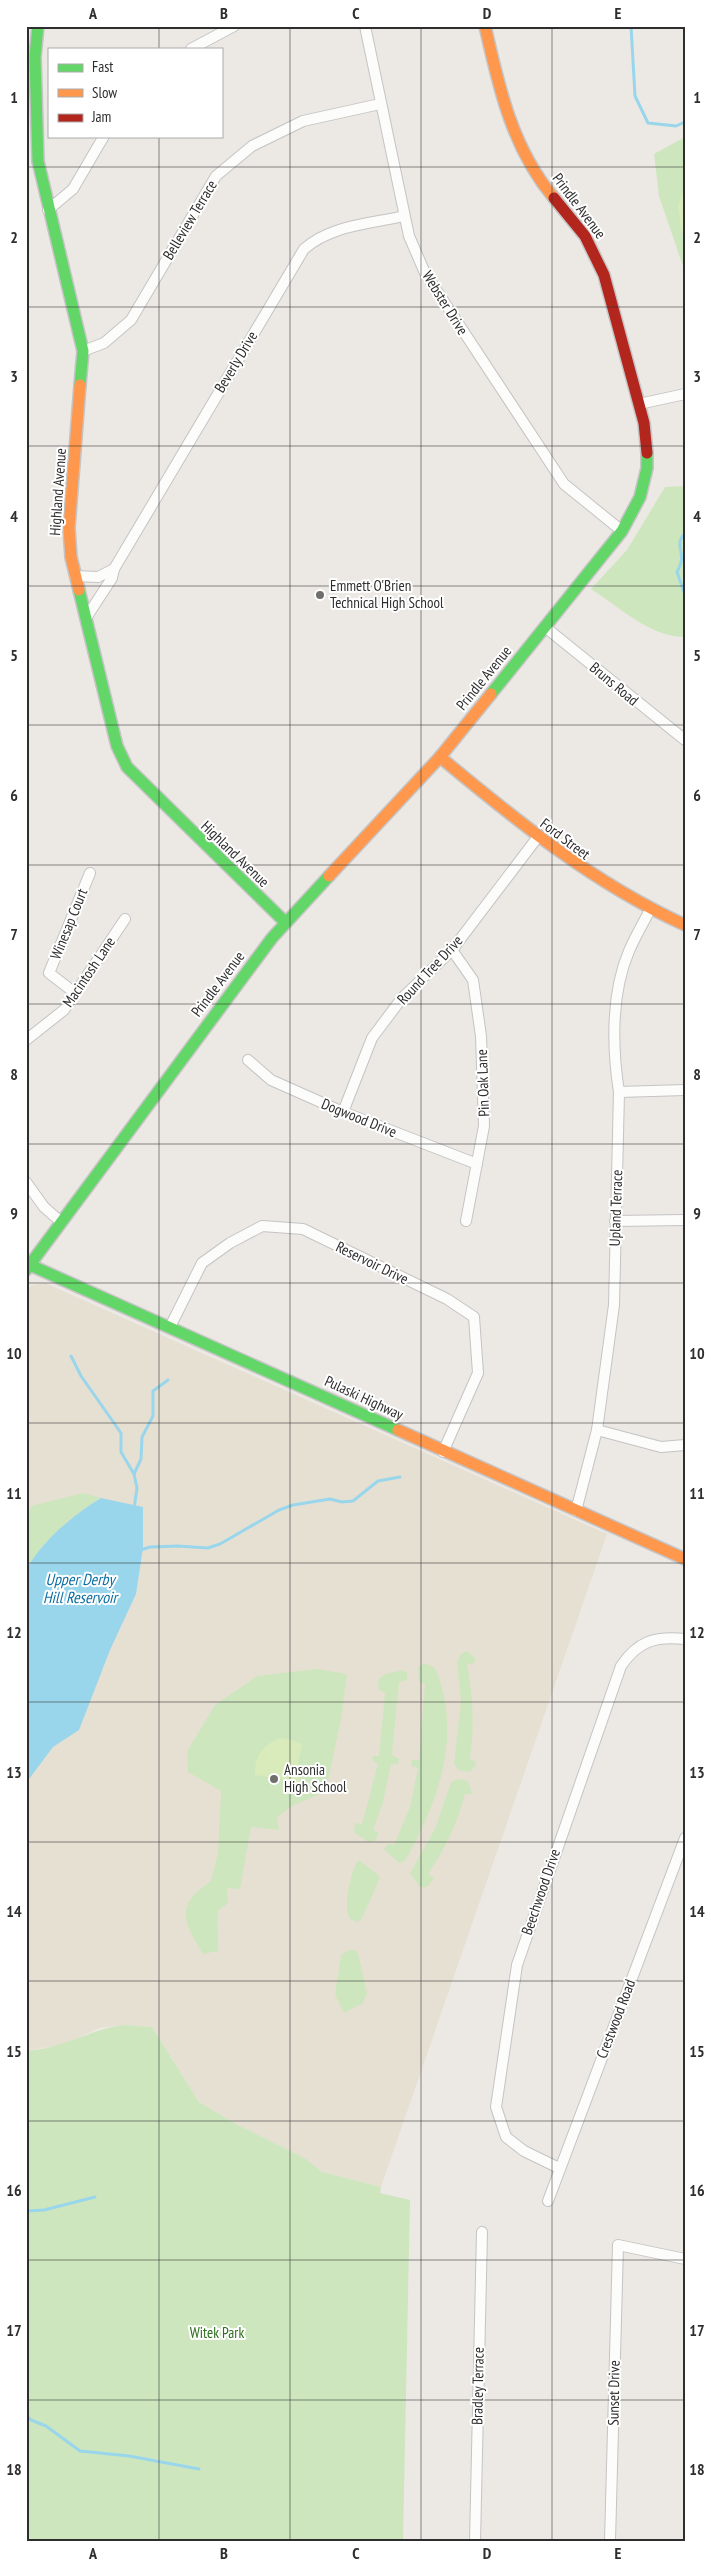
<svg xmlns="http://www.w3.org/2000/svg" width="711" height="2567" viewBox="0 0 711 2567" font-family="'PT Sans Narrow',sans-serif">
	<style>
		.education { fill: #e6e0d3 }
		.green { fill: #cee6be }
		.pitch { fill: #d9eabb }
		.water { fill: #99d6ec }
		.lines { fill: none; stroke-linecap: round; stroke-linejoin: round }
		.stream { stroke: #99d6ec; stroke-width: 3 }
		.street-casing { stroke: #c5c4c5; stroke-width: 12 }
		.fast-casing { stroke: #c5c4c5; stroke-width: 14 }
		.slow-casing { stroke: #c5c4c5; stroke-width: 14 }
		.jam-casing { stroke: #c5c4c5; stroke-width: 14 }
		.street { stroke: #fcfcfb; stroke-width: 10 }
		.fast { stroke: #63d668; stroke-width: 11 }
		.slow { stroke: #ff974d; stroke-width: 11 }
		.jam { stroke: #b3261e; stroke-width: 11 }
		.grid { fill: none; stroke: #2e2e2e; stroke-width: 1; stroke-opacity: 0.55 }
		.poi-dot { fill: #706f6e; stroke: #fff; stroke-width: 2 }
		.labels { text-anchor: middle; stroke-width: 4; stroke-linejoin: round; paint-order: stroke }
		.street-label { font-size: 15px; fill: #2e2e2e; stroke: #fff }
		.poi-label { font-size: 15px; fill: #2e2e2e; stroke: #fff; text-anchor: start }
		.park-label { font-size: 15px; fill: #2c6e1b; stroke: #fff }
		.water-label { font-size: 16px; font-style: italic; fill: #0d6fa3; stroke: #fff }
		.neatline { fill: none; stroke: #2e2e2e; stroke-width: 2 }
		.grid-label { font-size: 16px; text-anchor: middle; font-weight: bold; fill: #2e2e2e }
	</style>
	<rect width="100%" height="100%" fill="#ece8e4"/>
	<path class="education" d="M45 1283 607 1534 381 2187 322 2172 306 2159 236 2124 199 2102 152 2027 122 2025 99 2028 65 2044 26 2051V1289L33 1285Z"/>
	<g class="green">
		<path d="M685 137V272L659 196 654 154Z"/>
		<path d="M685 486V637C650 637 619 607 591 589L627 550 665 487Z"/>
		<path d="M83 1493 101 1498C72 1516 43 1540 26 1570V1524L31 1506Z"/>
		<path d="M467 1651 476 1659 474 1663 467 1664C473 1699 475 1723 470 1759L476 1762 475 1767 469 1772 459 1770 454 1764 461 1701 457 1663 461 1654Z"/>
		<path d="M422 1664H427L435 1668C463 1733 439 1801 406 1859L403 1862 399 1863 384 1849 388 1844 394 1845 410 1807 418 1768 411 1766 412 1760H419L425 1684 419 1682 418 1668Z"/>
		<path d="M317 1669 347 1674 342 1714 328 1781 318 1795 294 1805 277 1817 279 1830 251 1827 240 1889 227 1888 228 1903 218 1911C216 1925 219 1936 218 1951L203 1954C182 1920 175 1906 211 1881L218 1852 221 1791 188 1772 187 1751 215 1705 257 1676Z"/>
		<path d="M403 1670 407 1674V1680L399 1682 392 1755 399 1759 398 1764H391L383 1802 373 1830 379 1833 375 1841 368 1842 354 1832 355 1823 362 1824 378 1764 372 1760 373 1756H379L385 1693 379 1690 378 1680 385 1674Z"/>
		<path d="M459 1779 468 1781 472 1794H465C457 1824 445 1849 428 1874L434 1878 427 1887H420L410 1873 435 1829 451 1782Z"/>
		<path d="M358 1860 376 1873 380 1878 362 1918 358 1922 350 1919C342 1907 351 1872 358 1860Z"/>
		<path d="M350 1950H355L358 1953 367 1993 363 2003 344 2013 335 1995 341 1955Z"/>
		<path d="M122 2025 152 2027 199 2102 236 2124 306 2159 322 2172 381 2187 380 2193 410 2200 403 2541H26V2051C61 2049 89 2030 122 2025Z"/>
	</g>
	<g class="pitch">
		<path d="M685 188V234H682L678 206Z"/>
		<path d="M280 1738 292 1740 302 1744 296 1773 302 1783 298 1788 291 1786 287 1780 255 1775C255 1755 262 1746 280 1738Z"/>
	</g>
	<path class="water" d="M101 1498 143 1507V1548L136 1594 110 1650 79 1730 53 1747 26 1783V1570C43 1540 72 1516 101 1498Z"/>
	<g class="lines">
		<g class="stream">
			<path d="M631 26 635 96 648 123 676 126 685 122"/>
			<path d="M685 519V523"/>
			<path d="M685 533C672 548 689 551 677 572L685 595"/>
			<path d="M71 1356 81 1376 121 1433V1452L134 1474"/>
			<path d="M134 1509 137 1488 134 1474 141 1459 142 1437 153 1416V1391L168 1380"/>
			<path d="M141 1550 150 1547 178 1546 208 1548 220 1544 279 1510 293 1505 330 1499 342 1502 353 1501 378 1481 400 1477"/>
			<path d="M26 2211 44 2210 95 2197"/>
			<path d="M26 2415 31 2420 46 2426 80 2451 129 2456 199 2469"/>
		</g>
		<defs>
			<g id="street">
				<path d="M365 26 409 236 425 273 564 484 622 531"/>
				<path d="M191 49 234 26"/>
				<path d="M48 210 73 189 104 136"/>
				<path d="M83 351 104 343 131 320 216 176 252 146 303 121 380 104"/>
				<path d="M639 404 685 394"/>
				<path d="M75 576 98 577 114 569"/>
				<path d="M86 618 112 578 114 569 304 249C331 225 370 224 404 216"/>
				<path d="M545 627 685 740"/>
				<path d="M452 950 473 980 481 1036 484 1126 466 1221"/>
				<path d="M75 993 49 973 90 873"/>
				<path d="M26 1040 64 1010 125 919"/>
				<path d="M248 1060 271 1080 343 1112 477 1164"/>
				<path d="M619 1092 685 1090"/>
				<path d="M343 1112 372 1038 402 998 452 950 537 838"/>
				<path d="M26 1182 44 1207 61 1222"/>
				<path d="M615 1221 685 1220"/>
				<path d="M171 1325 202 1263 230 1243 262 1226 303 1229 447 1299 474 1317 478 1373 443 1452"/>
				<path d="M597 1430 661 1447 685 1445"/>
				<path d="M576 1511 597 1430 614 1305 619 1092C612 1047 611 993 629 951 635 937 643 923 650 910"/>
				<path d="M559 2168 524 2151 506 2137 496 2107 517 1965 621 1666C638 1641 655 1636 685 1639"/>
				<path d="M548 2201 685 1838"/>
				<path d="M475 2541 482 2232"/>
				<path d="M610 2541 618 2245 685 2259"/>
			</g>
			<g id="fast">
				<path d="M38 26 35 57 38 161 83 351 80 385"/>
				<path d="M79 590 117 746 127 767 285 922"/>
				<path d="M491 694 622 531 640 497 647 468V453"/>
				<path d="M30 1265 398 1430"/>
				<path d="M26 1270 272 938 329 876"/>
			</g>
			<g id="slow">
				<path d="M485 26C499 88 512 148 554 198"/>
				<path d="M79 590 71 557 69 528 80 385"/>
				<path d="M440 757C517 821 593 883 685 925"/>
				<path d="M329 876 440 757 491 694"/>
				<path d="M398 1430 685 1559"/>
			</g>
			<path id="jam" d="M554 198 585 236 604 275 644 423 647 453"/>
		</defs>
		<use href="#street" class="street-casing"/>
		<use href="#fast" class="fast-casing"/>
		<use href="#slow" class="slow-casing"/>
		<use href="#jam" class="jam-casing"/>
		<use href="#street" class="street"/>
		<use href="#fast" class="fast"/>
		<use href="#slow" class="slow"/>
		<use href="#jam" class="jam"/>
	</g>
	<path class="grid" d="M159 26V49M290 26V2541M421 26V2541M552 26V2541M159 136V2541M26 167H685M26 307H685M26 446H685M26 586H685M26 725H685M26 865H685M26 1004H685M26 1144H685M26 1283H685M26 1423H685M26 1563H685M26 1702H685M26 1842H685M26 1981H685M26 2121H685M26 2260H685M26 2400H685"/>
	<g class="poi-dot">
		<circle cx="320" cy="595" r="5"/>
		<circle cx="274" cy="1779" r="5"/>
	</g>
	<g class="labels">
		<g class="street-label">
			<text transform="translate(579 206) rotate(53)" y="5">Prindle Avenue</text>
			<text transform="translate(190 220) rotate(-59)" y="5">Belleview Terrace</text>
			<text transform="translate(445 303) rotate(58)" y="5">Webster Drive</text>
			<text transform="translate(236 362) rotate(-59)" y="5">Beverly Drive</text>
			<text transform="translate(58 492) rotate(-86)" y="5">Highland Avenue</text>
			<text transform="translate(484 678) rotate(-51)" y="5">Prindle Avenue</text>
			<text transform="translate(614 684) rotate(40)" y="5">Bruns Road</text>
			<text transform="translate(565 839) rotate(37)" y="5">Ford Street</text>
			<text transform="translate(235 854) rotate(44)" y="5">Highland Avenue</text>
			<text transform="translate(69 924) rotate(-68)" y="5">Winesap Court</text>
			<text transform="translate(430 970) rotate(-47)" y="5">Round Tree Drive</text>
			<text transform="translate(89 972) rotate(-56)" y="5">Macintosh Lane</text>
			<text transform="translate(218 984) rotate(-53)" y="5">Prindle Avenue</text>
			<text transform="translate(483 1083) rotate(-92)" y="5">Pin Oak Lane</text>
			<text transform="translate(359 1118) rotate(22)" y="5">Dogwood Drive</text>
			<text transform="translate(616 1208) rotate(-88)" y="5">Upland Terrace</text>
			<text transform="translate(372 1263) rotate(26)" y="5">Reservoir Drive</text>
			<text transform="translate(364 1398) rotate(25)" y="5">Pulaski Highway</text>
			<text transform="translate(541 1892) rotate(-71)" y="5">Beechwood Drive</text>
			<text transform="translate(616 2019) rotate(-69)" y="5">Crestwood Road</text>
			<text transform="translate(478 2386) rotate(-89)" y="5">Bradley Terrace</text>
			<text transform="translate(614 2393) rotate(-89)" y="5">Sunset Drive</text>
		</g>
		<g class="poi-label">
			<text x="330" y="591">Emmett O'Brien<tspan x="330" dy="17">Technical High School</tspan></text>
			<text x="284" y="1775">Ansonia<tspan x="284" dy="17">High School</tspan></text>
		</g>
		<g class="park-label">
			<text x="217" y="2338">Witek Park</text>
		</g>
		<g class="water-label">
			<text x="80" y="1585">Upper Derby<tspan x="80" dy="18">Hill Reservoir</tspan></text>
		</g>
	</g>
	<rect width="711" height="2567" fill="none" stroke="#ffffff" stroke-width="55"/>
	<rect x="48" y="48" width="175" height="90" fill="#ffffff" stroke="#ababab"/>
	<rect x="58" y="64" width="25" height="8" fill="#63d668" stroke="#ababab"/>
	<text x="92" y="72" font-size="15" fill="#2e2e2e">Fast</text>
	<rect x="58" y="89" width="25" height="8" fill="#ff974d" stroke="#ababab"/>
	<text x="92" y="98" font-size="15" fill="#2e2e2e">Slow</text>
	<rect x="58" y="114" width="25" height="8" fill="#b3261e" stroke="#ababab"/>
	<text x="92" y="122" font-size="15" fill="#2e2e2e">Jam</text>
	<rect x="28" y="28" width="656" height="2512" class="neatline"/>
	<g class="grid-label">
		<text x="93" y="19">A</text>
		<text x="224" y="19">B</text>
		<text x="356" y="19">C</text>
		<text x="487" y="19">D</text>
		<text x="618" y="19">E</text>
		<text x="14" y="103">1</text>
		<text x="697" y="103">1</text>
		<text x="14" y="243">2</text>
		<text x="697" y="243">2</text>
		<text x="14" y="382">3</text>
		<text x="697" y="382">3</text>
		<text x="14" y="522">4</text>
		<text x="697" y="522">4</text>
		<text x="14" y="661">5</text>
		<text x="697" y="661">5</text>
		<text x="14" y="801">6</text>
		<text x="697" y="801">6</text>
		<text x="14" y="940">7</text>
		<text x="697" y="940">7</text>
		<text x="14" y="1080">8</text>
		<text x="697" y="1080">8</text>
		<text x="14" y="1219">9</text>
		<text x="697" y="1219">9</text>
		<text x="14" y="1359">10</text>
		<text x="697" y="1359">10</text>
		<text x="14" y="1499">11</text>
		<text x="697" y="1499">11</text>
		<text x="14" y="1638">12</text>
		<text x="697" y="1638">12</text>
		<text x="14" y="1778">13</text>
		<text x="697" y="1778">13</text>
		<text x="14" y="1917">14</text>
		<text x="697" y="1917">14</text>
		<text x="14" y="2057">15</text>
		<text x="697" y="2057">15</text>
		<text x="14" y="2196">16</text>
		<text x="697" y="2196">16</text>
		<text x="14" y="2336">17</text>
		<text x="697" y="2336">17</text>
		<text x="14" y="2475">18</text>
		<text x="697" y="2475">18</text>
		<text x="93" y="2559">A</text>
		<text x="224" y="2559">B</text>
		<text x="356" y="2559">C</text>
		<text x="487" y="2559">D</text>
		<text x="618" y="2559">E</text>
	</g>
</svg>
